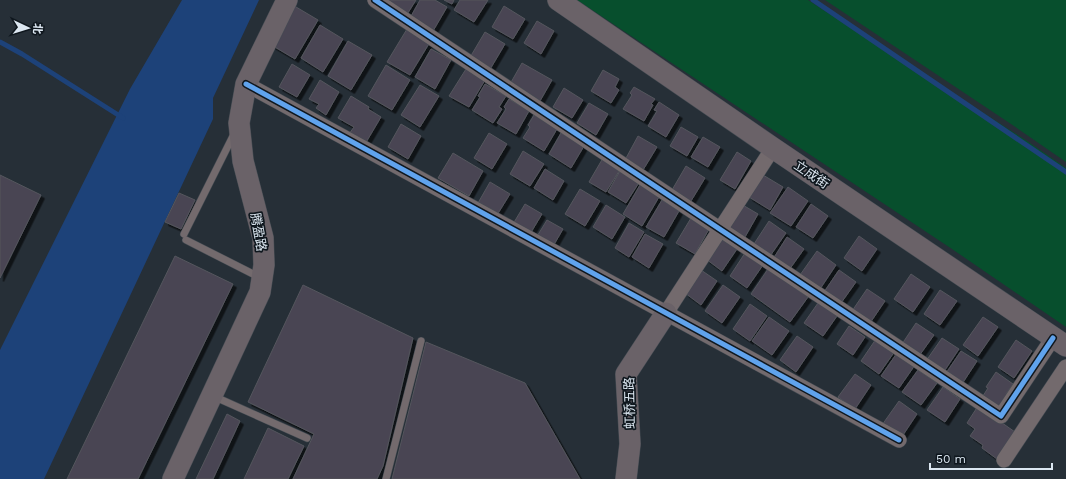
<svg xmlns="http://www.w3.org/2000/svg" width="1066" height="479" viewBox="0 0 1066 479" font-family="'Work Sans','Noto Sans SC',sans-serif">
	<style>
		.green { fill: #074f2d }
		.water { fill: #1d4279 }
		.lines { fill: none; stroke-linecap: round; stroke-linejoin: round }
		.stream { stroke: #1d4279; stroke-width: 5 }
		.building { fill: #4a4553; stroke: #54565d; filter: url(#shadow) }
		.lane-casing { stroke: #454c53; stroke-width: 8 }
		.street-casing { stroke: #454c53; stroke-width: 16 }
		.secondary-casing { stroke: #454c53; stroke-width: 22 }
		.lane { stroke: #736a6d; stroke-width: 7 }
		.street { stroke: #736a6d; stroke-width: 15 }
		.secondary { stroke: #6a6268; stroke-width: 21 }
		.cycleway-casing { stroke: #0f171e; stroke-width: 8 }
		.cycleway { stroke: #60a3ed; stroke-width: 5 }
		.labels { text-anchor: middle; stroke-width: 3.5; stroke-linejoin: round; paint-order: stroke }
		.street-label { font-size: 13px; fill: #dce7f1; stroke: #0f171e }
	</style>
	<defs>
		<filter id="shadow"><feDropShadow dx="3.5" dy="3.5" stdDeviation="0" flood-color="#0009"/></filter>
	</defs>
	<rect width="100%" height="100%" fill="#262f37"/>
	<g class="green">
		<path d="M577 0H808L1027 141 1066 168V327L952 249Z"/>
		<path d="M825 0H1066V162L1014 126Z"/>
	</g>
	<path class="water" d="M182 0H259L213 98V119L44 479H0V350L130 89Z"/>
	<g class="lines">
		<g class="stream">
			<path d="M813 0 1066 172"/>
			<path d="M0 42 22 54 123 118"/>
		</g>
	</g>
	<g class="building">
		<path d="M384 0H416L406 16Z"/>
		<path d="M420 0H435L447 7 433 31 410 18Z"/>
		<path d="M444 0H454L452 4Z"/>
		<path d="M460 0H488L474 22 454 10Z"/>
		<path d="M291 4 318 20 295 59 268 43Z"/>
		<path d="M504 6 525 19 513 39 492 27Z"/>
		<path d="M537 21 554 31 541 54 524 43Z"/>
		<path d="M320 25 343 39 323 72 301 58Z"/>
		<path d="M407 29 430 42 410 75 387 62Z"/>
		<path d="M485 32 505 44 489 71 469 59Z"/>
		<path d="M348 41 372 55 351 90 328 76Z"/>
		<path d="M431 49 451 60 435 89 415 77Z"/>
		<path d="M522 63 552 80 540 101 510 84Z"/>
		<path d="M292 64 310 75 297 97 279 87Z"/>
		<path d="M386 65 410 80 392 110 368 96Z"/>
		<path d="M466 69 485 80 469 107 449 96Z"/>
		<path d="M603 70 619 79 615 87 619 90 611 103 591 91Z"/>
		<path d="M320 80 339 92 326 115 316 108 319 104 309 99Z"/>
		<path d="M485 84 506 96 499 107 502 109 493 123 472 110 480 97 478 96Z"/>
		<path d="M420 85 439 96 420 127 401 115Z"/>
		<path d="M634 87 655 99 651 104 653 105 644 121 623 109 632 95 630 93Z"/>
		<path d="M564 88 583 100 572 118 553 107Z"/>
		<path d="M351 96 369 107 368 109 381 117 365 144 349 134 354 127 338 118Z"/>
		<path d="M509 99 529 111 516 134 497 123 506 109 504 107Z"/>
		<path d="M659 102 679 115 666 137 648 126 657 111 654 110Z"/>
		<path d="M589 103 608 114 596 135 577 123Z"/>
		<path d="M534 115 557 129 544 151 523 138 530 127 528 125Z"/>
		<path d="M401 124 421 136 408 159 388 147Z"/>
		<path d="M681 127 698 137 687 156 670 146Z"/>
		<path d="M489 133 507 144 492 169 474 158Z"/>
		<path d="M561 133 584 146 571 168 549 154Z"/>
		<path d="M638 136 657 147 643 170 625 160Z"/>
		<path d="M703 137 720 147 708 167 691 157Z"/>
		<path d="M523 151 544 164 530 186 510 174Z"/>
		<path d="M737 152 751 161 735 189 720 180Z"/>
		<path d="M453 153 483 171 469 196 438 178Z"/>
		<path d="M603 158 621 168 606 192 589 182Z"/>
		<path d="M686 166 705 178 691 201 672 190Z"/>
		<path d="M545 169 564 181 553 200 534 188Z"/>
		<path d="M621 169 640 181 626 203 608 192Z"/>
		<path d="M0 175 41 195 0 278Z"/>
		<path d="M763 175 783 187 770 210 749 197Z"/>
		<path d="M490 182 510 194 497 215 478 203Z"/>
		<path d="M640 185 659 197 642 226 623 214Z"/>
		<path d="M788 187 808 201 791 226 770 213Z"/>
		<path d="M580 189 600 201 585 226 565 214Z"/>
		<path d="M179 193 195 200 181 229 165 222Z"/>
		<path d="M662 200 679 211 664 237 646 227Z"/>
		<path d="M525 204 542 214 530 234 513 224Z"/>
		<path d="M741 204 758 214 745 237 728 227Z"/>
		<path d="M811 204 828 216 813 238 796 227Z"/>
		<path d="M606 205 625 217 612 239 593 227Z"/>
		<path d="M691 218 709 229 695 254 676 243Z"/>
		<path d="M547 220 563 229 552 248 536 238Z"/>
		<path d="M769 221 786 233 768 259 752 247Z"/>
		<path d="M629 223 644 232 629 257 615 248Z"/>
		<path d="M645 234 663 244 649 268 632 257Z"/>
		<path d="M859 236 877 249 862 271 844 258Z"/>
		<path d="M787 237 804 249 789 270 773 259Z"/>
		<path d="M721 238 737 249 722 271 706 259Z"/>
		<path d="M817 251 836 265 820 289 800 275Z"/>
		<path d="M745 253 763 265 747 288 730 276Z"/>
		<path d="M175 256 233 284 138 479H67Z"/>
		<path d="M768 269 808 297 790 322 751 294Z"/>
		<path d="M701 270 717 281 701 305 685 293Z"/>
		<path d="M839 270 856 282 841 303 824 292Z"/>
		<path d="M911 274 930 287 913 312 894 299Z"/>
		<path d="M303 285 413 338 383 466 377 479H293L314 434 248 402Z"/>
		<path d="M723 285 740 297 722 323 705 311Z"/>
		<path d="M867 289 885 301 870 323 852 311Z"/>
		<path d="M940 290 957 301 940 325 924 314Z"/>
		<path d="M818 303 837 316 823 336 804 323Z"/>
		<path d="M750 304 767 316 750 341 733 329Z"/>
		<path d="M769 317 789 331 772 355 752 341Z"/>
		<path d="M983 317 998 327 978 356 963 345Z"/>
		<path d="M916 323 934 335 919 356 902 344Z"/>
		<path d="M849 326 865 337 853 355 837 344Z"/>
		<path d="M797 336 813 347 796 372 780 360Z"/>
		<path d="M942 338 959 349 943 373 926 361Z"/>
		<path d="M876 339 895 351 879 374 861 361Z"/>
		<path d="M1016 340 1032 351 1014 378 998 367Z"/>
		<path d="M426 342 525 383 580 479H392Z"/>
		<path d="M961 351 977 361 960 387 944 376Z"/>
		<path d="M897 353 915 365 899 388 881 376Z"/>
		<path d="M918 370 937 383 921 405 902 392Z"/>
		<path d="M996 372 1013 384 1006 394 1010 397 1000 411 981 399 988 388 986 387Z"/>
		<path d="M855 374 871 385 855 409 838 397Z"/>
		<path d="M943 387 960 399 945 422 927 410Z"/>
		<path d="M899 401 917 414 901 438 882 425Z"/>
		<path d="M978 406 1015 432 997 459 982 448 983 445 970 436 975 429 967 423Z"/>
		<path d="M227 414 240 421 213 479H196Z"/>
		<path d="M268 428 304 446 288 479H244Z"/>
	</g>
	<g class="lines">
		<defs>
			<g id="lane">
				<path d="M184 234 234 134"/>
				<path d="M186 240 261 278"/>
				<path d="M213 396 307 438"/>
				<path d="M386 479 421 341"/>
			</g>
			<g id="street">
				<path d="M375 0 1001 416 1053 338"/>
				<path d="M246 84 899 440"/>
				<path d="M666 313 773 148"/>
				<path d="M1004 460 1066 367"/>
			</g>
			<g id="secondary">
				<path d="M558 0 773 148 1066 346"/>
				<path d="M173 479 260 292 264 265 263 238 243 161 239 123 246 84 287 0"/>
				<path d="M626 479 630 444 626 374 666 313"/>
			</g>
		</defs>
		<use href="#lane" class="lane-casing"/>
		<use href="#street" class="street-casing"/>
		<use href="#secondary" class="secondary-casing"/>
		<use href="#lane" class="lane"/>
		<use href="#street" class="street"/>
		<use href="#secondary" class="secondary"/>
		<defs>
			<g id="cycleway">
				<path d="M375 0 1001 416 1053 338"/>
				<path d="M246 84 899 440"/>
			</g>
		</defs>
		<use href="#cycleway" class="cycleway-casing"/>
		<use href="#cycleway" class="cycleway"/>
	</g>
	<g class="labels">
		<g class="street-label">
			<text transform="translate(812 174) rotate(34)" y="5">立成街</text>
			<text transform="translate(259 232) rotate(80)" y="5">腾盈路</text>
			<text transform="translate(629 403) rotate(-91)" y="5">虹桥五路</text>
		</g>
	</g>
	<g transform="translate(28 28) rotate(94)" stroke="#0f171e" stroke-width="3" paint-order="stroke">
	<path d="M0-3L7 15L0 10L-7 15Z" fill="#dce7f1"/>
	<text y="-6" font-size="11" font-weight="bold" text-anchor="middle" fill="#dce7f1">北</text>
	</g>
	<path d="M930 463v6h122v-6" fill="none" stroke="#dce7f1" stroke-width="2"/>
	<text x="936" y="463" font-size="12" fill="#dce7f1" stroke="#0f171e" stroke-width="3" paint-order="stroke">50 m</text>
</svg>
